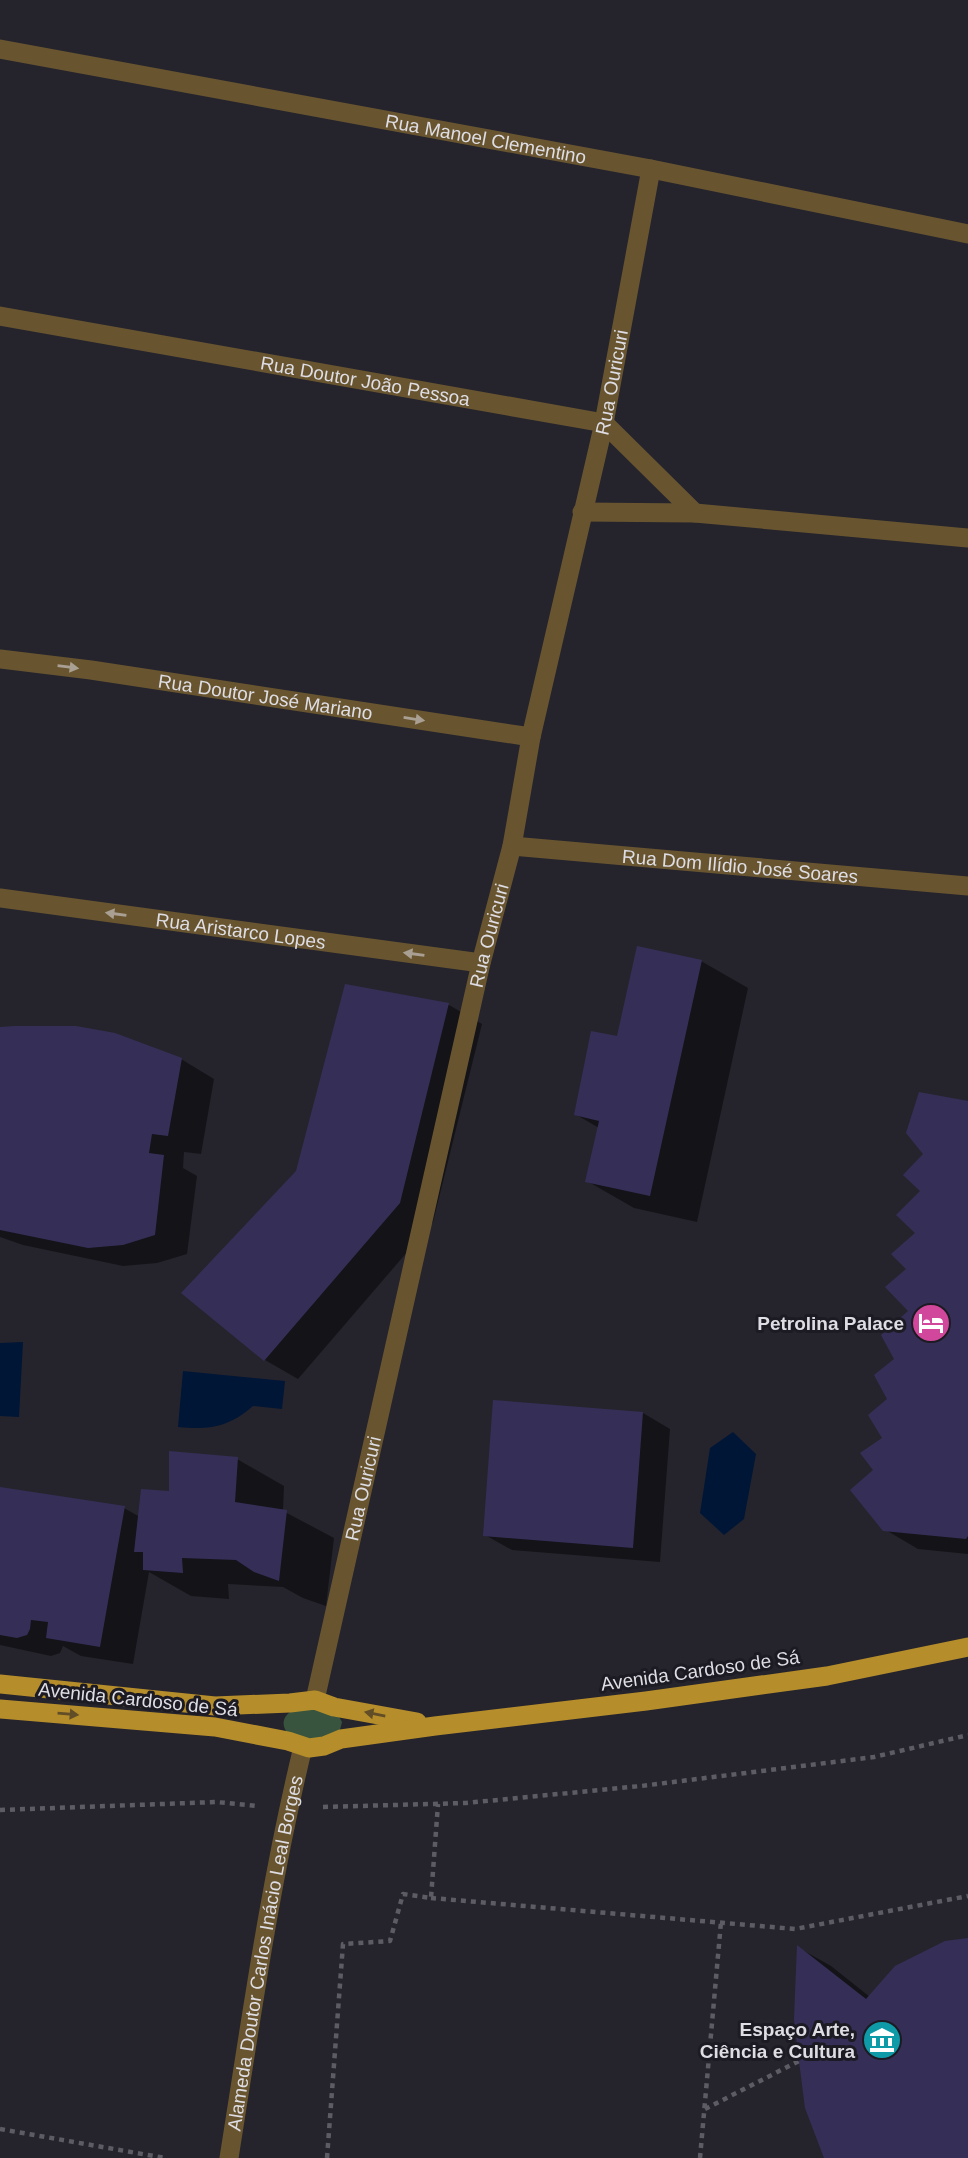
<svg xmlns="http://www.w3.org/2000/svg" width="968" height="2158" viewBox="0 0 968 2158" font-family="Helvetica,sans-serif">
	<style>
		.green { fill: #38543e }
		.water { fill: #001636 }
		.shadow { fill: #0007 }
		.building { fill: #352f57 }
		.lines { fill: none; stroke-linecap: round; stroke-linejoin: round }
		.path { stroke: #5d5c64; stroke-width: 4.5; stroke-dasharray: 5 5; stroke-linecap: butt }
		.minor { stroke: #685530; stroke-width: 19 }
		.tertiary { stroke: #685530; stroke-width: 19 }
		.trunk { stroke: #b68d2b; stroke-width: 19 }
		.oneway { fill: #a9a093 }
		.oneway2 { fill: #614e27 }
		.labels { text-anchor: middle; stroke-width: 6; stroke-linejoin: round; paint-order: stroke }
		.street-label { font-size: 19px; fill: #dedde4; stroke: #1c1b23 }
		.poi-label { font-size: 19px; font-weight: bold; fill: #dedde4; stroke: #1c1b23; text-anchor: end }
	</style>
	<rect width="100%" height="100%" fill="#25242d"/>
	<path class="green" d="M302 1705 337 1713 342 1722 339 1734 328 1741 290 1737C277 1721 285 1713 302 1705Z"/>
	<g class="water">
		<path d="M23 1342 19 1417 0 1416V1343Z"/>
		<path d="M183 1371 285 1381 282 1409 253 1406C229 1427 210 1430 178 1427Z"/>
		<path d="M733 1432 756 1454 744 1519 724 1535 700 1513 710 1448Z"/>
	</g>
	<g class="shadow">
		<path d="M701 961 748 988 697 1222 634 1208 587 1181 599 1128 575 1114 619 1038Z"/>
		<path d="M347 986 449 1005 482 1024 433 1222 298 1379 265 1360 298 1172Z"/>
		<path d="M0 1029 181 1059 214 1079 201 1154 184 1152 183 1168 197 1176 187 1254 157 1263 123 1266 23 1245 0 1237Z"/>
		<path d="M968 1103V1554L918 1549 884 1529 875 1470 884 1438 897 1360 910 1311 909 1269 918 1233 922 1191Z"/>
		<path d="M643 1413 670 1429 660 1562 512 1550 485 1535Z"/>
		<path d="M237 1459 284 1486 283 1511 334 1538 326 1606 303 1598 283 1587 228 1584 229 1599 191 1596 149 1572 133 1664 81 1656 63 1646 60 1653 51 1656 0 1645V1489L124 1508 140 1517 170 1493Z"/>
		<path d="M968 1940V2158H826L799 1948 831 1966 870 1997Z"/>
	</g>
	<g class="building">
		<path d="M637 946 702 960 650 1196 585 1182 599 1121 574 1115 591 1031 617 1036Z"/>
		<path d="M345 984 449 1003 400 1203 264 1361 181 1293 296 1171Z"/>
		<path d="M15 1026H76L115 1033 182 1058 168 1136 152 1134 149 1153 164 1155 155 1235 123 1245 88 1248 0 1230V1027Z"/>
		<path d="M919 1092 968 1101V1536L966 1539 883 1531 850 1490 873 1470 860 1453 882 1438 868 1415 887 1399 874 1375 894 1359 881 1335 908 1311 885 1287 906 1269 891 1254 915 1233 896 1215 920 1191 903 1175 923 1154 906 1133Z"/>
		<path d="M493 1400 643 1412 633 1548 483 1536Z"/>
		<path d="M169 1451 238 1457 235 1502 287 1510 279 1581 254 1572 236 1560 182 1558 183 1573 143 1570V1552H134L141 1489 169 1491Z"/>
		<path d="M0 1487 125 1506 100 1647 46 1638 48 1622 31 1620 30 1629 27 1635 17 1638 0 1635Z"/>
		<path d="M968 1938V2158H824L805 2108 799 2061 794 2019 797 1945 866 1999 895 1966 945 1941Z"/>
	</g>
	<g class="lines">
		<g class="path">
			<path d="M323 1807 466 1803 641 1786 874 1757 968 1735"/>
			<path d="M0 1810 216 1802 258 1806"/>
			<path d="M431 1898 795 1929 968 1896"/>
			<path d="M705 2109 799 2061"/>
			<path d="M0 2129 165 2158"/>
			<path d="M327 2158 343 1944 390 1941 403 1894 431 1898 438 1804"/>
			<path d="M700 2158 721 1922"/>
		</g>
		<g class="minor">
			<path id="s1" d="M0 49 651 169 968 234"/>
			<path id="s2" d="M0 316 604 423 695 513"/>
			<path d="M582 512 695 513 968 538"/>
			<path id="s3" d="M0 659 91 670 531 737"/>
			<path id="s4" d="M512 846 968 886"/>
			<path id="s5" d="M0 898 481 963"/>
			<path id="s6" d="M315 1700 481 963 512 846 531 737 604 423 651 169"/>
		</g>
		<path class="tertiary" id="s7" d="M229 2158C251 2020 270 1882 303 1747"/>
		<g class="trunk">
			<path d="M0 1684 215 1706 290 1703 315 1700 334 1707 417 1722"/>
			<path d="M0 1709 215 1727 288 1741 309 1748 324 1746 341 1739 435 1726 646 1701 827 1676 968 1647"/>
		</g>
	</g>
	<defs><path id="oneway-solid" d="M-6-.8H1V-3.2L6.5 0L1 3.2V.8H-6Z" transform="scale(1.75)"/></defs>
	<g class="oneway">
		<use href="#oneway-solid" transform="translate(68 667) rotate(7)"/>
		<use href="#oneway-solid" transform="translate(414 719) rotate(9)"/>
		<use href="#oneway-solid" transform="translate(116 914) rotate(-172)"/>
		<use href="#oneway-solid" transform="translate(414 954) rotate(-172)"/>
	</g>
	<g class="oneway2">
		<use href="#oneway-solid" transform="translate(68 1714) rotate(5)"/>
		<use href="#oneway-solid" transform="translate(375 1714) rotate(-169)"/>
	</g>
	<defs>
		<symbol id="hotel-disc" viewBox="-11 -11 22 22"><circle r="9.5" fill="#d1479c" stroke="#1c1b23"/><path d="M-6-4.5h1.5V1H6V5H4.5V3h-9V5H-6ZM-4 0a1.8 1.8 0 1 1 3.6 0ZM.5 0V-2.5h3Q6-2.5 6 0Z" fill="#fff"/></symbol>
		<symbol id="museum-disc" viewBox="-11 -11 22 22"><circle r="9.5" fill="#0f9aa8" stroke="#1c1b23"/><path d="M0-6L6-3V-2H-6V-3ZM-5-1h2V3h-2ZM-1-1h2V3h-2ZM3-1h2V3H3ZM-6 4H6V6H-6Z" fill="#fff"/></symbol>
	</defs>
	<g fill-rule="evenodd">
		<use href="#hotel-disc" x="909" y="1301" width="44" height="44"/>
		<use href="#museum-disc" x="860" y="2018" width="44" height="44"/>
	</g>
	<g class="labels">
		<g class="street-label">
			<text dy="7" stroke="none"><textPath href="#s1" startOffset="494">Rua Manoel Clementino</textPath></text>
			<text dy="7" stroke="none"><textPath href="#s2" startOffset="371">Rua Doutor João Pessoa</textPath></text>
			<text dy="7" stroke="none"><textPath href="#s6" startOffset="1351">Rua Ouricuri</textPath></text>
			<text dy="7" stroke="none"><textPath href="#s3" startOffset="268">Rua Doutor José Mariano</textPath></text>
			<text dy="7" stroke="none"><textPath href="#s4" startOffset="229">Rua Dom Ilídio José Soares</textPath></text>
			<text dy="7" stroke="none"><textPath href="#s5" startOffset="243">Rua Aristarco Lopes</textPath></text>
			<text dy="7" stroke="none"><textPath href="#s6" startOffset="784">Rua Ouricuri</textPath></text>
			<text dy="7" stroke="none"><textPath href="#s6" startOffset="217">Rua Ouricuri</textPath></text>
			<text transform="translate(700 1670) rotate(-8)" y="7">Avenida Cardoso de Sá</text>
			<text transform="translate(138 1699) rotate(6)" y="7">Avenida Cardoso de Sá</text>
			<text dy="7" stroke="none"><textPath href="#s7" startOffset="208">Alameda Doutor Carlos Inácio Leal Borges</textPath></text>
		</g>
		<g class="poi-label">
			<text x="904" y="1330">Petrolina Palace</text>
			<text x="855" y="2036">Espaço Arte,<tspan x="855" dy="22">Ciência e Cultura</tspan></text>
		</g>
	</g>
</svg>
